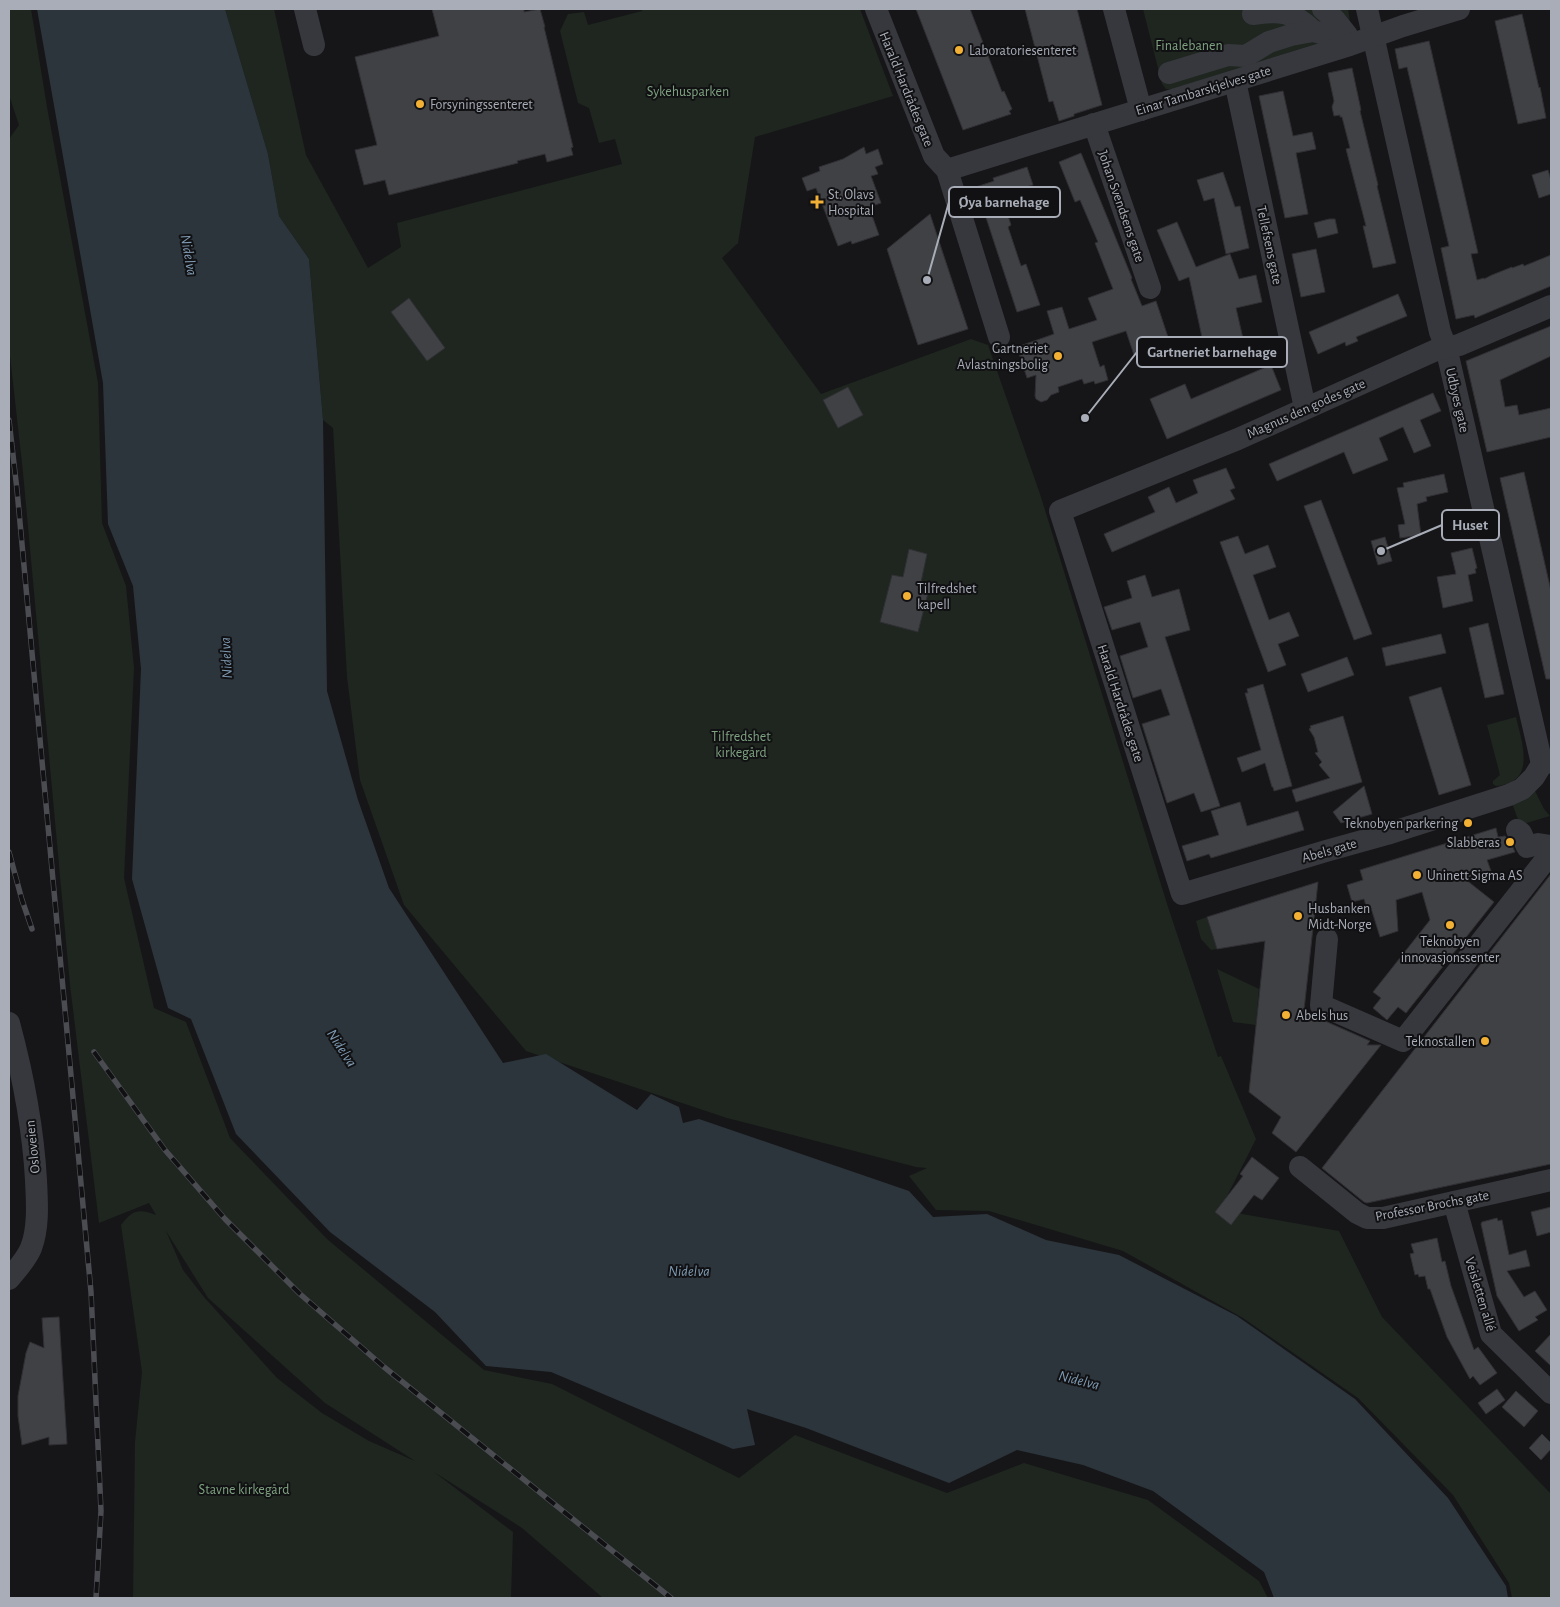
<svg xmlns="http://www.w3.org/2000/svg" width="1560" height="1607" viewBox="0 0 1560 1607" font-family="'Alegreya Sans',sans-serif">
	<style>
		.green { fill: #1e261f; fill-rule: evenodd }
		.water { fill: #2c353c }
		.building { fill: #404145; stroke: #303034 }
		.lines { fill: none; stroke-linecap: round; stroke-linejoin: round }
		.minor { stroke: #37383d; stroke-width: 22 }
		.rail-casing { stroke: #4a4c52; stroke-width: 5.5 }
		.rail { stroke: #111113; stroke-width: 4; stroke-dasharray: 11; stroke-linecap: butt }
		.poi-dot { fill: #f2b134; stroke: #111113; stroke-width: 2 }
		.labels { text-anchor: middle; stroke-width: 4; stroke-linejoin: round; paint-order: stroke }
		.park-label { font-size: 14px; fill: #7fa381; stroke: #111113 }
		.poi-label { font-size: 14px; fill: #a8adb8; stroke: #111113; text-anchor: start }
		.street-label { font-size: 14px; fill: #a8adb8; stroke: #111113 }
		.water-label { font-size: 15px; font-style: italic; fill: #7f9bb3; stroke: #111113 }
		.leader { fill: none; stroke: #a8adb8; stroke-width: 2 }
		.callout-dot { fill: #a8adb8; stroke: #111113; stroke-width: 2 }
		.callout { fill: #111113; stroke: #a8adb8; stroke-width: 2 }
		.callout-label { font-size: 15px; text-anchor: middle; font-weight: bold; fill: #a8adb8 }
	</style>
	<rect width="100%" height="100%" fill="#161618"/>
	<g class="green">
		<path d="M9 9H31L47 107 98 383 102 523 126 586 134 668 124 878 154 1008 186 1022 230 1138 327 1239 484 1370 552 1384 739 1478 795 1435 947 1493 1024 1463 1148 1500 1259 1581 1268 1598H603L522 1528 434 1472 513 1532 511 1598H133L135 1442 142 1372 121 1225C132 1210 139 1208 156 1215L149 1203 99 1223 70 985 23 472 9 347V139L19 125 9 95ZM166 1231 208 1298 325 1403 415 1461 369 1441 322 1413 277 1378 204 1297 183 1270Z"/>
		<path d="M225 9H274L306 155 368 268 401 247 397 223 622 164 615 139 599 143 589 108 578 103 560 31 568 14 584 12 588 25 642 11 641 9H860L893 96 755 137 738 243 722 258 821 394 971 339 988 345 1040 494 1168 907 1218 1057 1221 1056 1256 1139 1220 1210 1339 1231 1382 1317 1551 1494V1598H1512L1509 1583 1453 1495 1358 1398 1243 1318 1123 1251 989 1211 936 1210 909 1176 927 1168 916 1167 727 1118 526 1051 404 905 360 780 347 677 333 428 323 420 309 259 279 216 268 154Z"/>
		<path d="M1143 9H1348C1351 23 1350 25 1341 36L1174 89H1166L1162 84Z"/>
		<path d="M1516 717C1522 743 1537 783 1496 786L1493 784V781L1500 775 1487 725Z"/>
		<path d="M1534 789 1544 809 1550 816 1520 825 1512 803Z"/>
		<path d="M1207 917 1217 949 1211 950 1201 939 1196 921Z"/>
		<path d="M1217 969 1259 989 1256 1025 1233 1022Z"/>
	</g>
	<path class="water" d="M37 9H225L268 154 279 216 309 259 323 420 327 691 358 800 389 888 503 1063 546 1054 637 1110 651 1094 679 1107 683 1123 699 1119 909 1191 933 1217 987 1214 1046 1240 1119 1255 1237 1316 1355 1399 1448 1498 1506 1586 1508 1598H1274L1264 1572 1153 1491 1083 1465 1017 1450 949 1483 806 1428 747 1409 755 1445 733 1449 551 1372 486 1366 435 1312 330 1232 236 1134 191 1019 168 1008 132 879 141 669 133 586 108 524 103 383Z"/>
	<g class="building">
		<path d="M432 9H524V12L540 9 545 27H544L573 147 571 148 573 155 547 162 545 154 517 161 518 163 389 195 385 180 364 185 355 150 377 145 355 57 439 36Z"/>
		<path d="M916 9H970L1002 92 1004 91 1012 109 1009 111 1011 114 963 130Z"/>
		<path d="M1025 9H1077L1102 105 1074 114V116L1059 121 1053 101 1049 102Z"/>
		<path d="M1522 14 1539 88 1540 87 1546 118 1518 124 1495 21Z"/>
		<path d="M1429 41 1478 253 1471 254 1477 280 1484 278V279L1492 275 1512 267V268L1523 264 1524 266 1551 255V286L1475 318 1474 315 1456 319 1441 248 1449 246 1407 67 1399 69 1395 49Z"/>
		<path d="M1352 68 1361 110 1360 111 1378 185 1377 186 1396 263 1373 268 1363 226H1366L1346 149 1350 148 1342 117H1340V115L1334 116 1332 107 1334 101 1328 73Z"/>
		<path d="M1283 91 1293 136 1312 132 1316 149 1296 153 1308 214 1285 218 1259 96Z"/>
		<path d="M864 147 866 154 878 149 883 164 875 167 878 174 871 176 881 203 869 207 879 235 852 244 851 241 838 246 816 188 807 191 802 178 820 171 819 167 843 159Z"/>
		<path d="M1081 153 1132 278 1131 279 1142 306 1156 301 1170 343 1134 355 1126 331 1092 342 1100 367 1104 365 1108 380 1095 384 1094 381 1084 384 1082 379 1058 387 1059 392 1051 395 1047 400 1041 402 1036 399 1035 396 1036 375 1027 378 1017 347 1054 334 1047 311 1062 307 1069 329 1097 320 1088 298 1113 289 1095 243 1098 242 1080 200 1075 202 1059 162Z"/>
		<path d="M1027 167 1033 185 1001 195 1011 225 1008 227 1021 266 1026 264 1040 305 1017 312 976 187 994 181 993 178Z"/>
		<path d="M1548 170 1551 180V194L1539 198 1532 175Z"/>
		<path d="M1223 172 1235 207 1240 206 1249 248 1226 254 1214 198 1204 201 1197 180Z"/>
		<path d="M930 214 968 329 918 345 887 249Z"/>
		<path d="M1329 219H1335L1338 233 1318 238 1314 223Z"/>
		<path d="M1177 222 1196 267 1230 254 1239 279 1256 275 1262 302 1236 308 1247 356 1208 365 1189 277 1179 281 1157 230Z"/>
		<path d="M1316 249 1325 292 1301 297 1292 254Z"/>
		<path d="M1398 294 1407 316 1356 337 1358 341 1346 346 1345 342 1318 354 1309 332Z"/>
		<path d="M409 298 445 348 427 361 391 312Z"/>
		<path d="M1551 326V356L1500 380 1505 407 1517 405 1519 415 1551 408V437L1487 452 1466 361Z"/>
		<path d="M1271 365 1281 390 1167 439 1150 399 1185 384 1191 399Z"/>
		<path d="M848 387 863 415 838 428 823 400Z"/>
		<path d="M1433 393 1441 411 1420 420 1431 446 1414 453 1403 427 1379 438 1388 460 1353 474 1344 452 1277 481 1269 464Z"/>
		<path d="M1226 468 1235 488 1230 490 1235 499 1112 552 1104 534 1155 512 1148 497 1169 487 1176 503 1198 493 1193 480Z"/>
		<path d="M1524 472 1551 591V679H1546L1500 478Z"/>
		<path d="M1444 474 1448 492 1426 497 1427 501 1417 504 1421 535 1400 538 1398 525 1405 524 1397 488 1404 487 1403 483Z"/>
		<path d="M1321 500 1372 634 1354 640 1304 506Z"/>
		<path d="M1238 536 1245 554 1268 545 1276 567 1253 575 1269 620 1289 612 1299 636 1278 644 1286 665 1268 672 1220 542Z"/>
		<path d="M1385 537 1392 561 1378 565 1371 541Z"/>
		<path d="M1472 548 1477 568 1475 569 1476 573 1468 575 1473 601 1443 608 1437 577 1456 574 1451 553Z"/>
		<path d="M909 549 927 554 921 582 930 584 929 589 918 632 880 622 892 575 903 577Z"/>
		<path d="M1145 575 1152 597 1179 589 1190 630 1165 637 1220 806 1201 812 1194 793 1167 803 1142 724 1170 715 1161 689 1133 698 1120 656 1148 647 1140 622 1112 630 1104 607 1132 598 1127 581Z"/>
		<path d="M1488 623 1504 694 1485 698 1469 628Z"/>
		<path d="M1441 634 1446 653 1386 666 1382 648Z"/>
		<path d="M1347 657 1354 675 1308 692 1301 674Z"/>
		<path d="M1263 684 1292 786 1274 791 1273 787H1272L1265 763 1242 772 1237 758 1261 750 1245 693H1248L1247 689Z"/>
		<path d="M1441 687 1471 785 1439 795 1409 697Z"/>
		<path d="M1343 716 1362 782 1296 802 1292 790 1330 778 1319 765 1322 762 1315 753 1318 752 1314 737 1309 729 1311 728 1310 726Z"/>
		<path d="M1364 786 1372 814 1341 823 1333 812Z"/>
		<path d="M1240 802 1247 826 1298 811 1304 830 1211 858 1209 854 1187 861 1182 846 1219 835 1211 811Z"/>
		<path d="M1496 828 1498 837 1505 836 1510 841 1515 852 1487 860 1491 871 1465 879 1494 902 1406 1013 1398 1007 1387 1020 1373 1008 1381 998 1373 992 1430 920 1422 892 1396 900 1398 931 1380 937 1371 908 1367 909 1364 899 1352 902 1347 885 1363 880 1360 870Z"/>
		<path d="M1551 874V1164L1367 1203 1364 1202 1322 1168Z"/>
		<path d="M1318 882 1304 1010 1316 1017 1370 1041 1367 1045H1381L1296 1152 1272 1133 1281 1117 1249 1092 1265 941 1217 949 1207 917Z"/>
		<path d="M1252 1157 1279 1178 1262 1200 1254 1195 1231 1225 1215 1212 1243 1176 1240 1174Z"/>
		<path d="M1551 1207V1232L1537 1236 1531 1212Z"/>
		<path d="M1497 1218 1498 1221 1502 1220 1509 1255 1526 1250 1530 1266 1507 1271 1524 1297 1535 1291 1547 1310 1535 1317 1538 1320 1519 1331 1497 1296 1481 1224 1482 1222Z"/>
		<path d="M1437 1238 1442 1262 1445 1261 1451 1286 1474 1350 1478 1347 1497 1373 1480 1385 1473 1376 1470 1379 1447 1337 1430 1289H1428L1425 1276 1419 1277 1418 1274 1415 1275 1410 1254 1414 1253 1411 1244Z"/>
		<path d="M59 1317 67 1444 49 1445V1437L22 1445 18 1416V1396L26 1353 30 1342 44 1348 42 1318Z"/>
		<path d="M1551 1334V1366L1535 1351Z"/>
		<path d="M1497 1389 1505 1400 1486 1414 1478 1403Z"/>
		<path d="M1516 1391 1538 1411 1524 1427 1502 1407Z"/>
		<path d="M1542 1434 1551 1443V1449L1541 1460 1529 1448Z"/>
	</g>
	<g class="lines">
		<g class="minor">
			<path d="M305 9 314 45"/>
			<path d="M876 9 934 156 947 170 999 337"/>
			<path d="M1114 9 1141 110"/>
			<path d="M1367 9 1440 332 1446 347 1542 764"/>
			<path d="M1253 14C1281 10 1292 11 1313 31"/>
			<path d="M1169 73 1228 55 1246 56 1269 42 1291 35 1313 31 1324 34 1347 35 1335 20 1323 9"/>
			<path d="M1235 81 1305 408"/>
			<path d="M1094 124 1150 288"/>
			<path d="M947 170 1350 45 1403 26 1459 9"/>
			<path d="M1551 306 1459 345 1436 350 1238 439 1060 511 1182 894 1326 851 1387 834 1509 795 1522 789 1534 777 1542 764 1551 762"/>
			<path d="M1517 830 1521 833 1527 847 1538 844 1551 846"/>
			<path d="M1327 939 1321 1005 1403 1041 1547 858 1551 847"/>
			<path d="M9 1023C23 1075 33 1126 36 1180 37 1202 39 1227 31 1248 26 1260 17 1269 9 1279"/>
			<path d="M1300 1167 1357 1213 1367 1218H1383L1551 1180"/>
			<path d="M1454 1202 1491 1334 1551 1393"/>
		</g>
		<defs>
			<g id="rail">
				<path d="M9 420 17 490 91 1292 101 1511 96 1598"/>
				<path d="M9 852 22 900 32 929"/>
				<path d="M94 1052 165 1150 225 1219 300 1294 384 1367 671 1598"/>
			</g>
		</defs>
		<use href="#rail" class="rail-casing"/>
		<use href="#rail" class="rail"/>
	</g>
	<g class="poi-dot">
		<circle cx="959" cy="50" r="5"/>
		<circle cx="420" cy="104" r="5"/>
		<path d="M814.5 194.5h5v5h5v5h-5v5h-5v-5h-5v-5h5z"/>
		<circle cx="1058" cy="356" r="5"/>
		<circle cx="907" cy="596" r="5"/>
		<circle cx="1468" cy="823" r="5"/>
		<circle cx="1510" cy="842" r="5"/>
		<circle cx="1417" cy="875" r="5"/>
		<circle cx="1298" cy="916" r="5"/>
		<circle cx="1450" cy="925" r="5"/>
		<circle cx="1286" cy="1015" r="5"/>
		<circle cx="1485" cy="1041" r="5"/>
	</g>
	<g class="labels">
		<g class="park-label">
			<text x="1189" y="50">Finalebanen</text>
			<text x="688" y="96">Sykehusparken</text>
			<text x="741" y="741">Tilfredshet<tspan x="741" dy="16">kirkegård</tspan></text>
			<text x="244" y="1494">Stavne kirkegård</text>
		</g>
		<g class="poi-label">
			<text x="969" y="55">Laboratoriesenteret</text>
			<text x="430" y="109">Forsyningssenteret</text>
			<text x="828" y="199">St. Olavs<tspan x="828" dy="16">Hospital</tspan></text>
			<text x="1048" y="353" text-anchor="end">Gartneriet<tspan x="1048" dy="16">Avlastningsbolig</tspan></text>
			<text x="917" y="593">Tilfredshet<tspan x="917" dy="16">kapell</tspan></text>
			<text x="1458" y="828" text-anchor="end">Teknobyen parkering</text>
			<text x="1500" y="847" text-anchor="end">Slabberas</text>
			<text x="1427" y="880">Uninett Sigma AS</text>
			<text x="1308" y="913">Husbanken<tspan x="1308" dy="16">Midt-Norge</tspan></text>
			<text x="1450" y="946" text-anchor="middle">Teknobyen<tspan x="1450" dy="16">innovasjonssenter</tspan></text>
			<text x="1296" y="1020">Abels hus</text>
			<text x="1475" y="1046" text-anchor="end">Teknostallen</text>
		</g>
		<g class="street-label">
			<text transform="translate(907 89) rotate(68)" y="5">Harald Hardrådes gate</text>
			<text transform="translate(1203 90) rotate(-17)" y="5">Einar Tambarskjelves gate</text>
			<text transform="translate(1122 206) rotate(71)" y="5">Johan Svendsens gate</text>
			<text transform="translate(1270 245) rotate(78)" y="5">Tellefsens gate</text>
			<text transform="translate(1458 400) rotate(77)" y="5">Udbyes gate</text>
			<text transform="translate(1306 408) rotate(-24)" y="5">Magnus den godes gate</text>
			<text transform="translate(1121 703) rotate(72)" y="5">Harald Hardrådes gate</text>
			<text transform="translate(1329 850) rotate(-16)" y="5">Abels gate</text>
			<text transform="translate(32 1147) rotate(-96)" y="5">Osloveien</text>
			<text transform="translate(1432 1205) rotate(-11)" y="5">Professor Brochs gate</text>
			<text transform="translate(1481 1294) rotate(73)" y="5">Veisletten allé</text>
		</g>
		<g class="water-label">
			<text transform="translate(189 255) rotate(80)" y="5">Nidelva</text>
			<text transform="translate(226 658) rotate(-93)" y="5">Nidelva</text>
			<text transform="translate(342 1048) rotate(57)" y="5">Nidelva</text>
			<text x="689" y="1276">Nidelva</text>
			<text transform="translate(1079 1380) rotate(14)" y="5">Nidelva</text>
		</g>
	</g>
	<path class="leader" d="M927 280L949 202M1085 418L1137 352M1381 551L1442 525"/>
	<g class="callout-dot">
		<circle cx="927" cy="280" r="5"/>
		<circle cx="1085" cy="418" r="5"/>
		<circle cx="1381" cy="551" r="5"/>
	</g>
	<g class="callout">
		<rect x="949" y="187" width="111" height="30" rx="5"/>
		<rect x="1137" y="337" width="150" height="30" rx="5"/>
		<rect x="1442" y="510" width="57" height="30" rx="5"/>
	</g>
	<g class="callout-label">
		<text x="1004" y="207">Øya barnehage</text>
		<text x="1212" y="357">Gartneriet barnehage</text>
		<text x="1470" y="530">Huset</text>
	</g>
	<rect width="1560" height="1607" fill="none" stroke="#a8adb8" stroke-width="20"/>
</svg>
